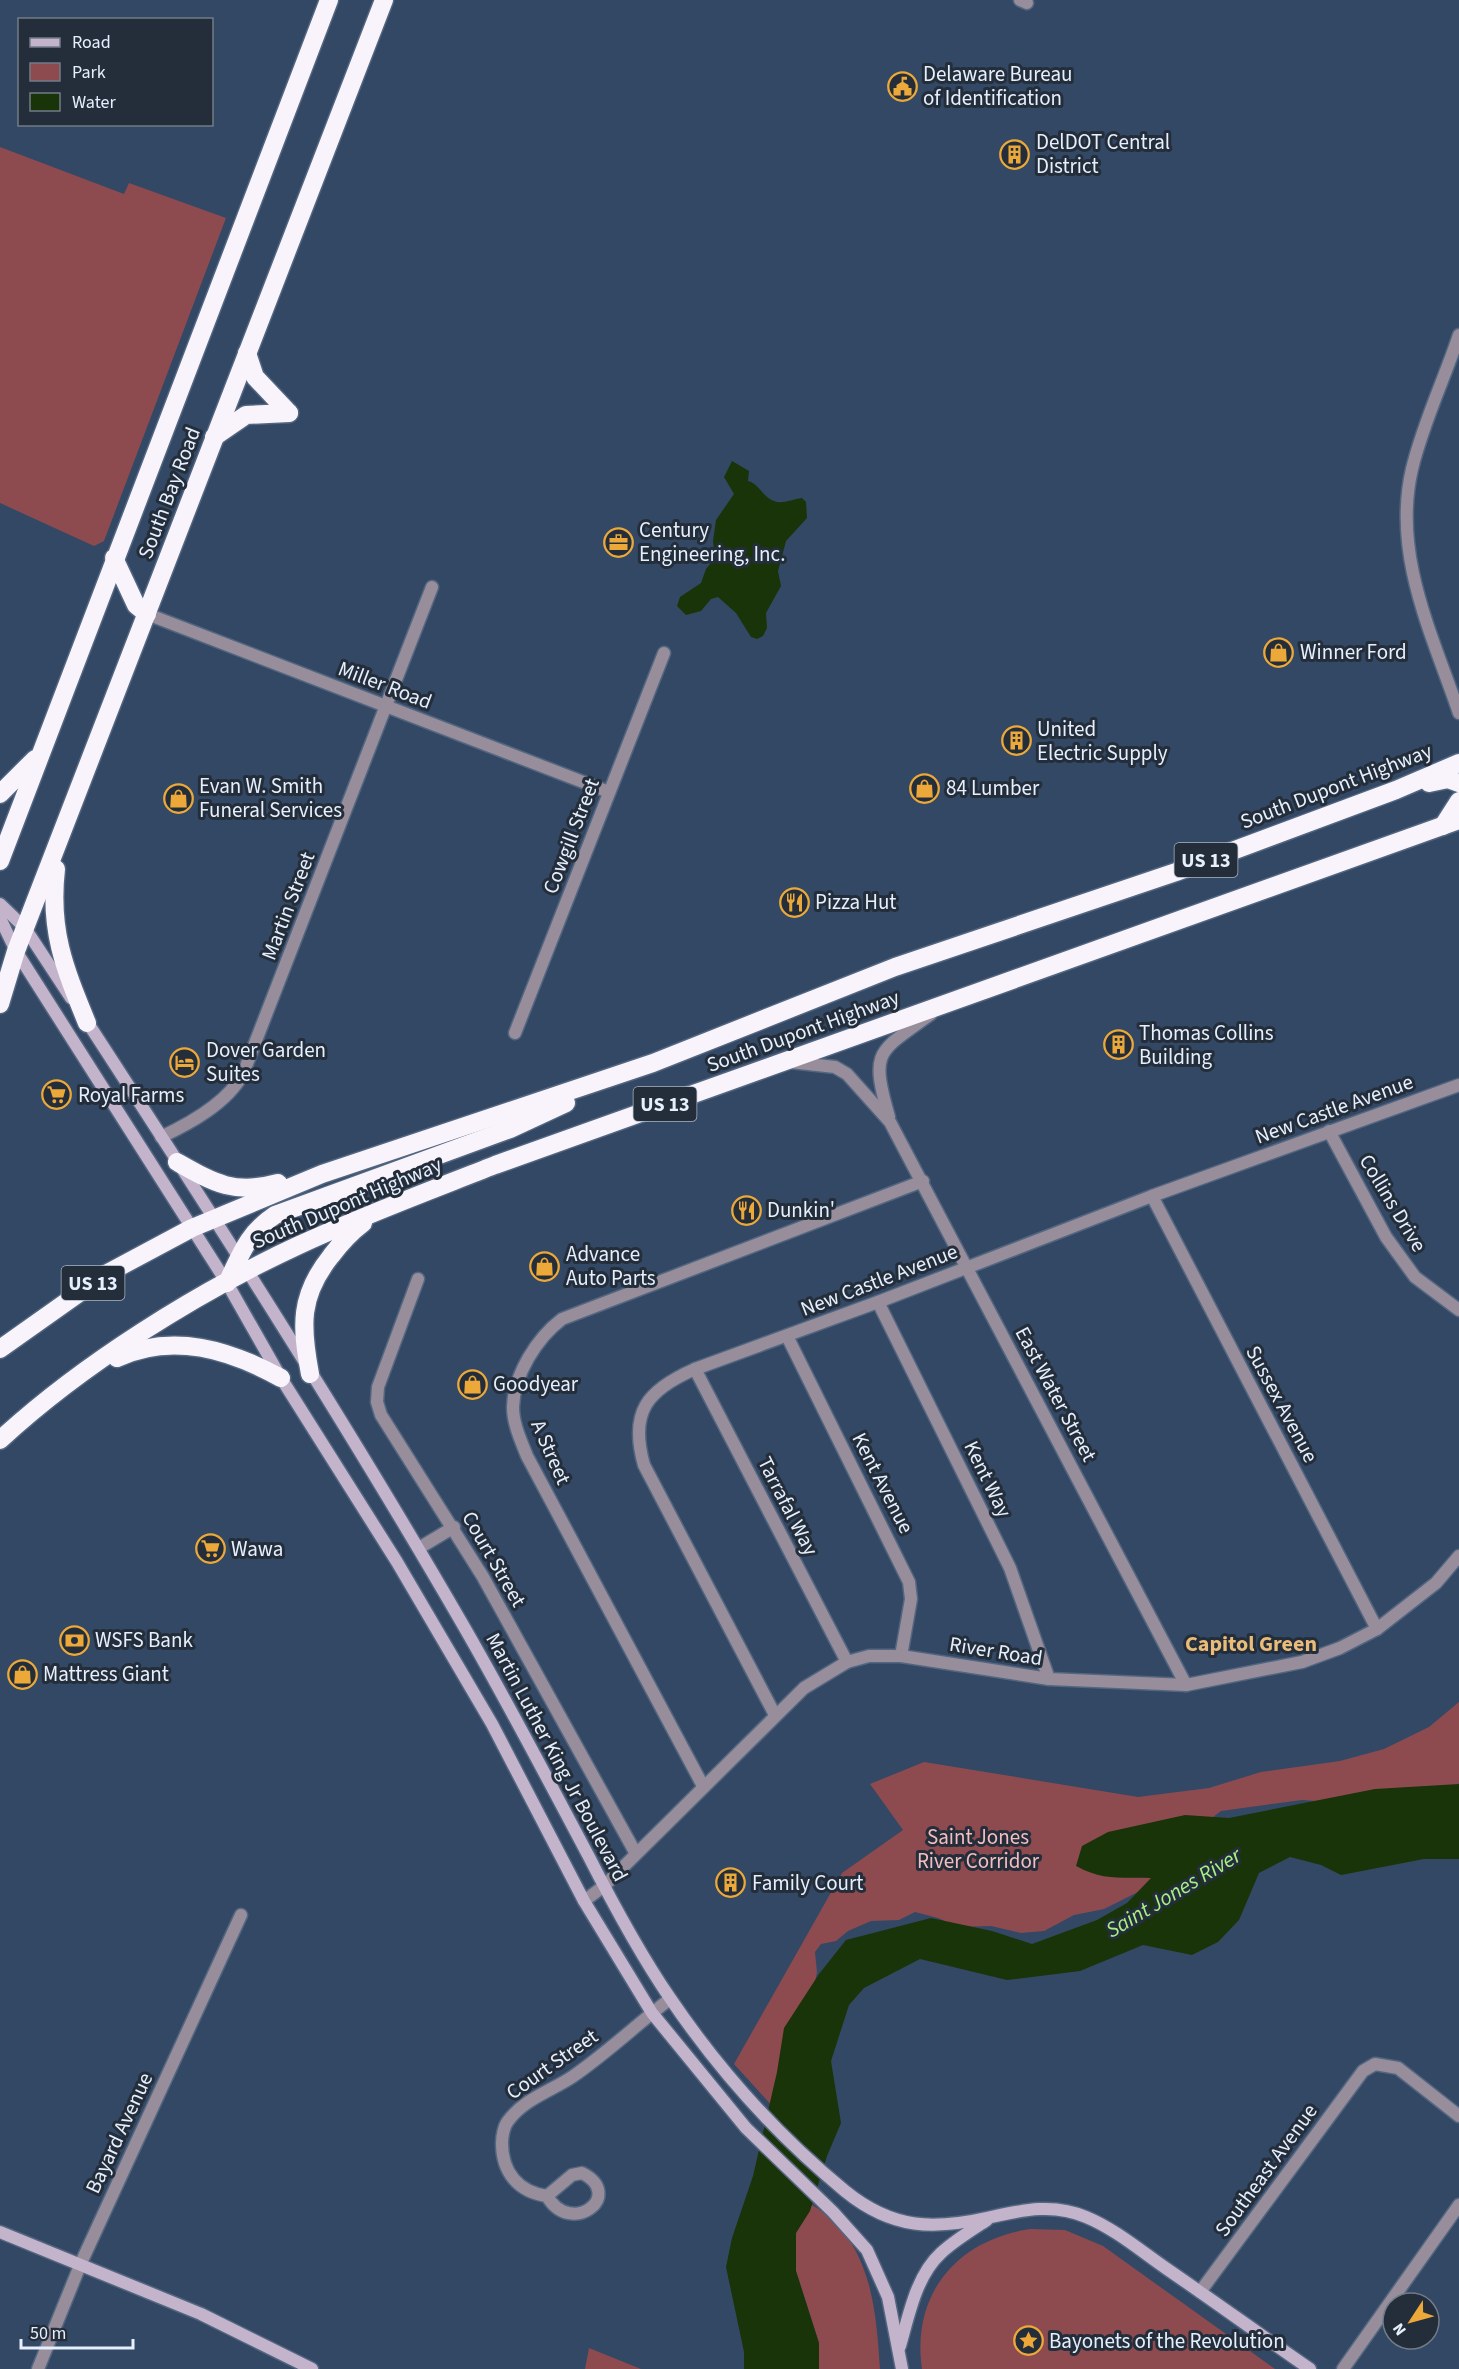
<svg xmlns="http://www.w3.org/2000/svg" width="1459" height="2369" viewBox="0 0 1459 2369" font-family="'Source Sans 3',sans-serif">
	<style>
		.green { fill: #8d4b50 }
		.water { fill: #193408 }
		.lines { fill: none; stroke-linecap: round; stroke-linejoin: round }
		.street-casing { stroke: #536680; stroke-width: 15 }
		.secondary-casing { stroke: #536680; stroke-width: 15 }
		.highway-casing { stroke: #536680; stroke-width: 21 }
		.street { stroke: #978d9b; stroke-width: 12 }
		.secondary { stroke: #c4b4cb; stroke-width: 12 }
		.highway { stroke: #f9f4fb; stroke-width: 18 }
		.labels { text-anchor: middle; stroke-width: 6; stroke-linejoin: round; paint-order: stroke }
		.shield { fill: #242e3b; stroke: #abb5c3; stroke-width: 1.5 }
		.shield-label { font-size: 20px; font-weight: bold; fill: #e5effd }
		.poi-label { font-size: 21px; fill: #e5effd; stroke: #242e3b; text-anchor: start }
		.street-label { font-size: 21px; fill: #e5effd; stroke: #242e3b }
		.park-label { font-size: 21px; fill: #f4bdbf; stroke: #242e3b }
		.neighbourhood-label { font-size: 22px; font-weight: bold; fill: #eabc79; stroke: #242e3b }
		.water-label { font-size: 22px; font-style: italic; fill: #a8f084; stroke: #242e3b }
	</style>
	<rect width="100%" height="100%" fill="#334864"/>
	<g class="green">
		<path d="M0 147 124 194 129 183 226 218 104 541 94 546 0 503Z"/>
		<path d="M1459 1702V1783L1448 1795 1443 1786 1400 1788 1376 1805 1302 1800 1221 1811 1209 1820 1148 1887 1104 1909 1074 1915 1044 1931 1021 1933 991 1926 958 1927 938 1918 915 1912 899 1920 871 1921 848 1931 836 1941 821 1944 815 1952 817 1972 798 2070 774 2108 734 2064 842 1873 903 1830 870 1784 924 1762 1138 1797 1209 1788 1261 1772 1340 1761 1384 1749 1429 1727Z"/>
		<path d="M812 2205C871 2240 876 2308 880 2369H819V2343L796 2271V2233Z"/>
		<path d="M1030 2229 1065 2230 1103 2246 1275 2369H922C911 2294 957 2240 1030 2229Z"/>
		<path d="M589 2348 641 2369H585Z"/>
	</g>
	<g class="water">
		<path d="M732 461 749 471 748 481C760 484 763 499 777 502 785 503 794 499 802 498L806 502 807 518 786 541 778 571 781 586 766 613 767 628 763 636 757 639 751 637 736 613 718 597 711 599 701 611 686 615 677 606 680 597 701 583 706 569 715 558 713 541 716 520 734 494 724 477Z"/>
		<path d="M1459 1784V1859H1424L1341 1875 1321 1865 1290 1857 1259 1873 1239 1920 1218 1942 1192 1955 1143 1945 1080 1971 1007 1980 920 1959 864 1988 849 2005 831 2061 841 2123 827 2156 810 2211 796 2233V2271L819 2343V2369H744V2352L726 2267 732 2238 753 2176 777 2072 784 2028 819 1974 846 1940 931 1918 992 1931 1032 1944 1097 1920 1127 1903 1151 1878C1122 1877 1103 1881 1076 1866L1082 1846 1108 1832 1185 1815 1229 1818 1375 1789Z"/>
	</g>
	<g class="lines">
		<defs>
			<g id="street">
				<path d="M1020 0 1027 3"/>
				<path d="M1459 335C1444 380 1423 423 1412 469 1392 554 1432 634 1459 713"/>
				<path d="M147 614 609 792"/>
				<path d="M515 1033 664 653"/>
				<path d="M790 1062 835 1067 847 1074 890 1122 1186 1685"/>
				<path d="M889 1117C870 1050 877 1053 931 1014"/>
				<path d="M1329 1131 1386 1237 1415 1277 1459 1310"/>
				<path d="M161 1137C191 1123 227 1103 243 1074L432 587"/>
				<path d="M1152 1196 1377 1629"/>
				<path d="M418 1279 378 1387 377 1402 381 1415 483 1577 635 1852"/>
				<path d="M878 1302 1010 1568 1049 1679"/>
				<path d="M787 1336 909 1582 911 1599 901 1656"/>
				<path d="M695 1369 847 1662"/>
				<path d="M419 1548 454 1527"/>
				<path d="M775 1715 644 1465C629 1412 647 1390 695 1369L878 1302 1152 1196 1459 1085"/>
				<path d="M703 1786 527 1456C521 1441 513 1424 513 1407 514 1374 537 1338 562 1319L923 1181"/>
				<path d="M584 1901 604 1886 804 1688 847 1662 869 1656H901L1049 1679 1186 1685 1302 1662 1340 1648 1377 1629 1436 1583 1459 1556"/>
				<path d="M582 2173C626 2195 571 2238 547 2196L572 2175Z"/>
				<path d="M547 2196C518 2192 502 2172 502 2143 502 2136 504 2126 508 2121 524 2099 551 2091 572 2077 607 2053 637 2024 670 1999"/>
				<path d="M1200 2292 1363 2071 1375 2064 1398 2068 1459 2116"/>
				<path d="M38 2369 81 2263 241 1915"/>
				<path d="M1343 2369 1459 2205"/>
			</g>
			<g id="secondary">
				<path d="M0 904 25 928 71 998"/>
				<path d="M0 918 16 951 227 1283 281 1378 397 1562 492 1724 584 1901 652 2013 746 2128 833 2212 867 2250 888 2297 902 2369"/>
				<path d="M84 1017C214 1217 344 1419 463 1625 507 1701 547 1778 588 1855 613 1904 639 1953 670 1998 718 2069 778 2136 845 2191 893 2230 934 2230 991 2217 1023 2210 1054 2203 1086 2217 1115 2229 1141 2251 1167 2269 1215 2302 1262 2336 1310 2369"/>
				<path d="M0 2232 201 2314 312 2369"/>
				<path d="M900 2346C909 2315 916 2276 941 2253 955 2240 972 2230 987 2220"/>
			</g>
			<g id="highway">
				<path d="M247 353 255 377 289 413"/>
				<path d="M214 437 246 415 289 413"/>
				<path d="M114 558 136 605 147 614"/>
				<path d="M1429 783 1448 779 1459 783"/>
				<path d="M0 794 35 759"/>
				<path d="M1443 826 1459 801"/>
				<path d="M0 861 329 0"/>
				<path d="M56 869C49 930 64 967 87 1023"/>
				<path d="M0 1004 16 951 384 0"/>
				<path d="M177 1162C214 1183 234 1195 278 1183"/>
				<path d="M227 1283C241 1254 247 1234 275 1215L510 1129 566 1103"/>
				<path d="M0 1349 106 1274 192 1228 322 1174 653 1063 895 967 1176 872 1396 790 1459 763"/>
				<path d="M117 1358C173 1332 230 1350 281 1378"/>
				<path d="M310 1374C301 1326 299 1296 331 1256 340 1244 351 1232 363 1223"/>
				<path d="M0 1440C81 1365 196 1293 297 1246 361 1216 429 1191 495 1165L1459 820"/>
			</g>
		</defs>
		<use href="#street" class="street-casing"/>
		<use href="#secondary" class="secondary-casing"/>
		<use href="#highway" class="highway-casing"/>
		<use href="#street" class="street"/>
		<use href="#secondary" class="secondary"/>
		<use href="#highway" class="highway"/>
	</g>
	<defs>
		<symbol id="civic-ring" viewBox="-11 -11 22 22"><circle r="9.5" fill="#242e3b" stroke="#eca93a" stroke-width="1.5"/><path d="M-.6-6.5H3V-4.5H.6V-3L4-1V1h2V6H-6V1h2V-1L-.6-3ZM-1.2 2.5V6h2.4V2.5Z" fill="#eca93a"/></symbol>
		<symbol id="building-ring" viewBox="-11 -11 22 22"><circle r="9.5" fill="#242e3b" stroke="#eca93a" stroke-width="1.5"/><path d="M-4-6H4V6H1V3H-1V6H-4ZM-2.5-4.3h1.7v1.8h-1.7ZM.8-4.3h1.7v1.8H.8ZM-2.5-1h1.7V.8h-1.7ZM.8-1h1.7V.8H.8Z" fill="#eca93a"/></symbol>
		<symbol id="office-ring" viewBox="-11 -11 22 22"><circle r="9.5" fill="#242e3b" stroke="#eca93a" stroke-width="1.5"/><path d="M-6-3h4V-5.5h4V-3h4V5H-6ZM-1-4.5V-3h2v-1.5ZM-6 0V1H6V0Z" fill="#eca93a"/></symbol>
		<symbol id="shop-ring" viewBox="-11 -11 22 22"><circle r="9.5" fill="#242e3b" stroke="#eca93a" stroke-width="1.5"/><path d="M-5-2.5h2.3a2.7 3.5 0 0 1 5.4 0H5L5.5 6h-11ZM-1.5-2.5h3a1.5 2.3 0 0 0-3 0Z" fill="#eca93a"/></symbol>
		<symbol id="restaurant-ring" viewBox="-11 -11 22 22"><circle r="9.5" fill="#242e3b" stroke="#eca93a" stroke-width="1.5"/><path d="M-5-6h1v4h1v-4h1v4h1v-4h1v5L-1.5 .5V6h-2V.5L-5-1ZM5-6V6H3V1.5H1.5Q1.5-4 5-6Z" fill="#eca93a"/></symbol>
		<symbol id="hotel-ring" viewBox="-11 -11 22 22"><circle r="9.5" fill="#242e3b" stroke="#eca93a" stroke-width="1.5"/><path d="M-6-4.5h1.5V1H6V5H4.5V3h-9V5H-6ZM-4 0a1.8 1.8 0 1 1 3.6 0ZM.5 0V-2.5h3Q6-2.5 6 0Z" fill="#eca93a"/></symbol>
		<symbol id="supermarket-ring" viewBox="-11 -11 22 22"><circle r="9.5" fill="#242e3b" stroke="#eca93a" stroke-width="1.5"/><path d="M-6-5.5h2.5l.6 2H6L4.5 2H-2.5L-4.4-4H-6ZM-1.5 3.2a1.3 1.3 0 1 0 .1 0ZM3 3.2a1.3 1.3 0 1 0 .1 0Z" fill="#eca93a"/></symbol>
		<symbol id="bank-ring" viewBox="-11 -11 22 22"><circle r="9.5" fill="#242e3b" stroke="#eca93a" stroke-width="1.5"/><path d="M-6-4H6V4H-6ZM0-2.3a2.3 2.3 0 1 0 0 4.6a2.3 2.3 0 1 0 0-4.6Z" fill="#eca93a"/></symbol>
		<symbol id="sight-ring" viewBox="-11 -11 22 22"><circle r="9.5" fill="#242e3b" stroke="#eca93a" stroke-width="1.5"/><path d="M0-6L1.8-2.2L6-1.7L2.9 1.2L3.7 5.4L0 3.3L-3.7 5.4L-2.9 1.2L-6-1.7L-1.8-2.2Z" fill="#eca93a"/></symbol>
	</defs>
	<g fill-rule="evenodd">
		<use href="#civic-ring" x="886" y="70" width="33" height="33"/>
		<use href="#building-ring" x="998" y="138" width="33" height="33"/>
		<use href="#office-ring" x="602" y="526" width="33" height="33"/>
		<use href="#shop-ring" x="1262" y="636" width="33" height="33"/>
		<use href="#building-ring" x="1000" y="724" width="33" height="33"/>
		<use href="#shop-ring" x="908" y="772" width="33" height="33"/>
		<use href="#shop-ring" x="162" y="782" width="33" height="33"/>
		<use href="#restaurant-ring" x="778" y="886" width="33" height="33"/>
		<use href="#building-ring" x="1102" y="1028" width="33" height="33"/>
		<use href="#hotel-ring" x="168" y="1046" width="33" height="33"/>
		<use href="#supermarket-ring" x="40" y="1078" width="33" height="33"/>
		<use href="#restaurant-ring" x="730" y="1194" width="33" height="33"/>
		<use href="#shop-ring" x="528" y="1250" width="33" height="33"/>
		<use href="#shop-ring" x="456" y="1368" width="33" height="33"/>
		<use href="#supermarket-ring" x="194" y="1532" width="33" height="33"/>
		<use href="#bank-ring" x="58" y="1624" width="33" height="33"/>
		<use href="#shop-ring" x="6" y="1658" width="33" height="33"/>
		<use href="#building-ring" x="714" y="1866" width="33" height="33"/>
		<use href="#sight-ring" x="1012" y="2324" width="33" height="33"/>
	</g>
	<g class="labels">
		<g class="shield">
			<rect x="1174.5" y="843" width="63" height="34" rx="4.5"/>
			<rect x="633.5" y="1087" width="63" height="34" rx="4.5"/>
			<rect x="61.5" y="1266" width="63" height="34" rx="4.5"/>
		</g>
		<g class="shield-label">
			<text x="1206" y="867">US 13</text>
			<text x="665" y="1111">US 13</text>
			<text x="93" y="1290">US 13</text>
		</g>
		<g class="poi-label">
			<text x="923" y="81">Delaware Bureau<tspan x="923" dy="24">of Identification</tspan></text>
			<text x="1036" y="149">DelDOT Central<tspan x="1036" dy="24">District</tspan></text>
			<text x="639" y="537">Century<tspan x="639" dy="24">Engineering, Inc.</tspan></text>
			<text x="1300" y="659">Winner Ford</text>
			<text x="1037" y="736">United<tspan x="1037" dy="24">Electric Supply</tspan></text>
			<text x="199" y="793">Evan W. Smith<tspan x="199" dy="24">Funeral Services</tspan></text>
			<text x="946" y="795">84 Lumber</text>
			<text x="815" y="909">Pizza Hut</text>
			<text x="1139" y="1040">Thomas Collins<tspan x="1139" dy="24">Building</tspan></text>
			<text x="206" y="1057">Dover Garden<tspan x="206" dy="24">Suites</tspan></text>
			<text x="78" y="1102">Royal Farms</text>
			<text x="767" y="1217">Dunkin'</text>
			<text x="566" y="1261">Advance<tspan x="566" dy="24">Auto Parts</tspan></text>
			<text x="493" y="1391">Goodyear</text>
			<text x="231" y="1556">Wawa</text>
			<text x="95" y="1647">WSFS Bank</text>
			<text x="43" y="1681">Mattress Giant</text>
			<text x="752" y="1890">Family Court</text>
			<text x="1049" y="2348">Bayonets of the Revolution</text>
		</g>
		<g class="street-label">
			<text transform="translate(169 493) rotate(-69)" y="7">South Bay Road</text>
			<text transform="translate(385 685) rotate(21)" y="7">Miller Road</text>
			<text transform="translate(1336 786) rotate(-21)" y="7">South Dupont Highway</text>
			<text transform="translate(571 836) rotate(-69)" y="7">Cowgill Street</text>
			<text transform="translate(288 906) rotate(-69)" y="7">Martin Street</text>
			<text transform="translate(803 1031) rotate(-20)" y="7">South Dupont Highway</text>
			<text transform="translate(1334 1109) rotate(-20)" y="7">New Castle Avenue</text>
			<text transform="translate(347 1203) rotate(-23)" y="7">South Dupont Highway</text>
			<text transform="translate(1393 1203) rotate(59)" y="7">Collins Drive</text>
			<text transform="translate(879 1280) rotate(-21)" y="7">New Castle Avenue</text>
			<text transform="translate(1056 1394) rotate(62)" y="7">East Water Street</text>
			<text transform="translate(1282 1404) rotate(62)" y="7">Sussex Avenue</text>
			<text transform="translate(551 1452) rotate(66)" y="7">A Street</text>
			<text transform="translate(988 1479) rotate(64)" y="7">Kent Way</text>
			<text transform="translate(883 1483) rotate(63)" y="7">Kent Avenue</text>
			<text transform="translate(788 1506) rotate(63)" y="7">Tarrafal Way</text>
			<text transform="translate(494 1559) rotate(60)" y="7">Court Street</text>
			<text transform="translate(996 1651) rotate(9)" y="7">River Road</text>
			<text transform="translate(557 1757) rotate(62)" y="7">Martin Luther King Jr Boulevard</text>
			<text transform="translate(552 2064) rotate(-35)" y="7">Court Street</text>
			<text transform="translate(119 2133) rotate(-65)" y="7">Bayard Avenue</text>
			<text transform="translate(1266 2170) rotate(-54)" y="7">Southeast Avenue</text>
		</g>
		<g class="park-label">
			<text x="978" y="1844">Saint Jones<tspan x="978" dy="24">River Corridor</tspan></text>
		</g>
		<g class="neighbourhood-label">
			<text x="1251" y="1651">Capitol Green</text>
		</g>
		<g class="water-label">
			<text transform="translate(1173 1892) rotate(-31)" y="8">Saint Jones River</text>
		</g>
	</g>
	<rect x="18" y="18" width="195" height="108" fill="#242e3b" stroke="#717b89" stroke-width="1.5"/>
	<rect x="30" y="38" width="30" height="9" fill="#c4b4cb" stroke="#717b89" stroke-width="1.5"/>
	<text x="72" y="48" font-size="18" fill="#e5effd">Road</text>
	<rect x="30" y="63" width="30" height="18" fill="#8d4b50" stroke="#717b89" stroke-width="1.5"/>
	<text x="72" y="78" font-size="18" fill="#e5effd">Park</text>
	<rect x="30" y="93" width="30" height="18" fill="#193408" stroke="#717b89" stroke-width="1.5"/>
	<text x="72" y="108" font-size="18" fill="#e5effd">Water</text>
	<g transform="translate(1411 2321) rotate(234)"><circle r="28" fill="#242e3b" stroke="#717b89" stroke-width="1.5"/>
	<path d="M0-4.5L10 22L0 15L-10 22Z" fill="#eca93a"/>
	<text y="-9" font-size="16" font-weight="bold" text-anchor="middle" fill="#e5effd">N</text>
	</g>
	<path d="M21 2339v9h112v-9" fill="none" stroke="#e5effd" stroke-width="3"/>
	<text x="30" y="2339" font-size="18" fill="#e5effd" stroke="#242e3b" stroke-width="4.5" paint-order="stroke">50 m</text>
</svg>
